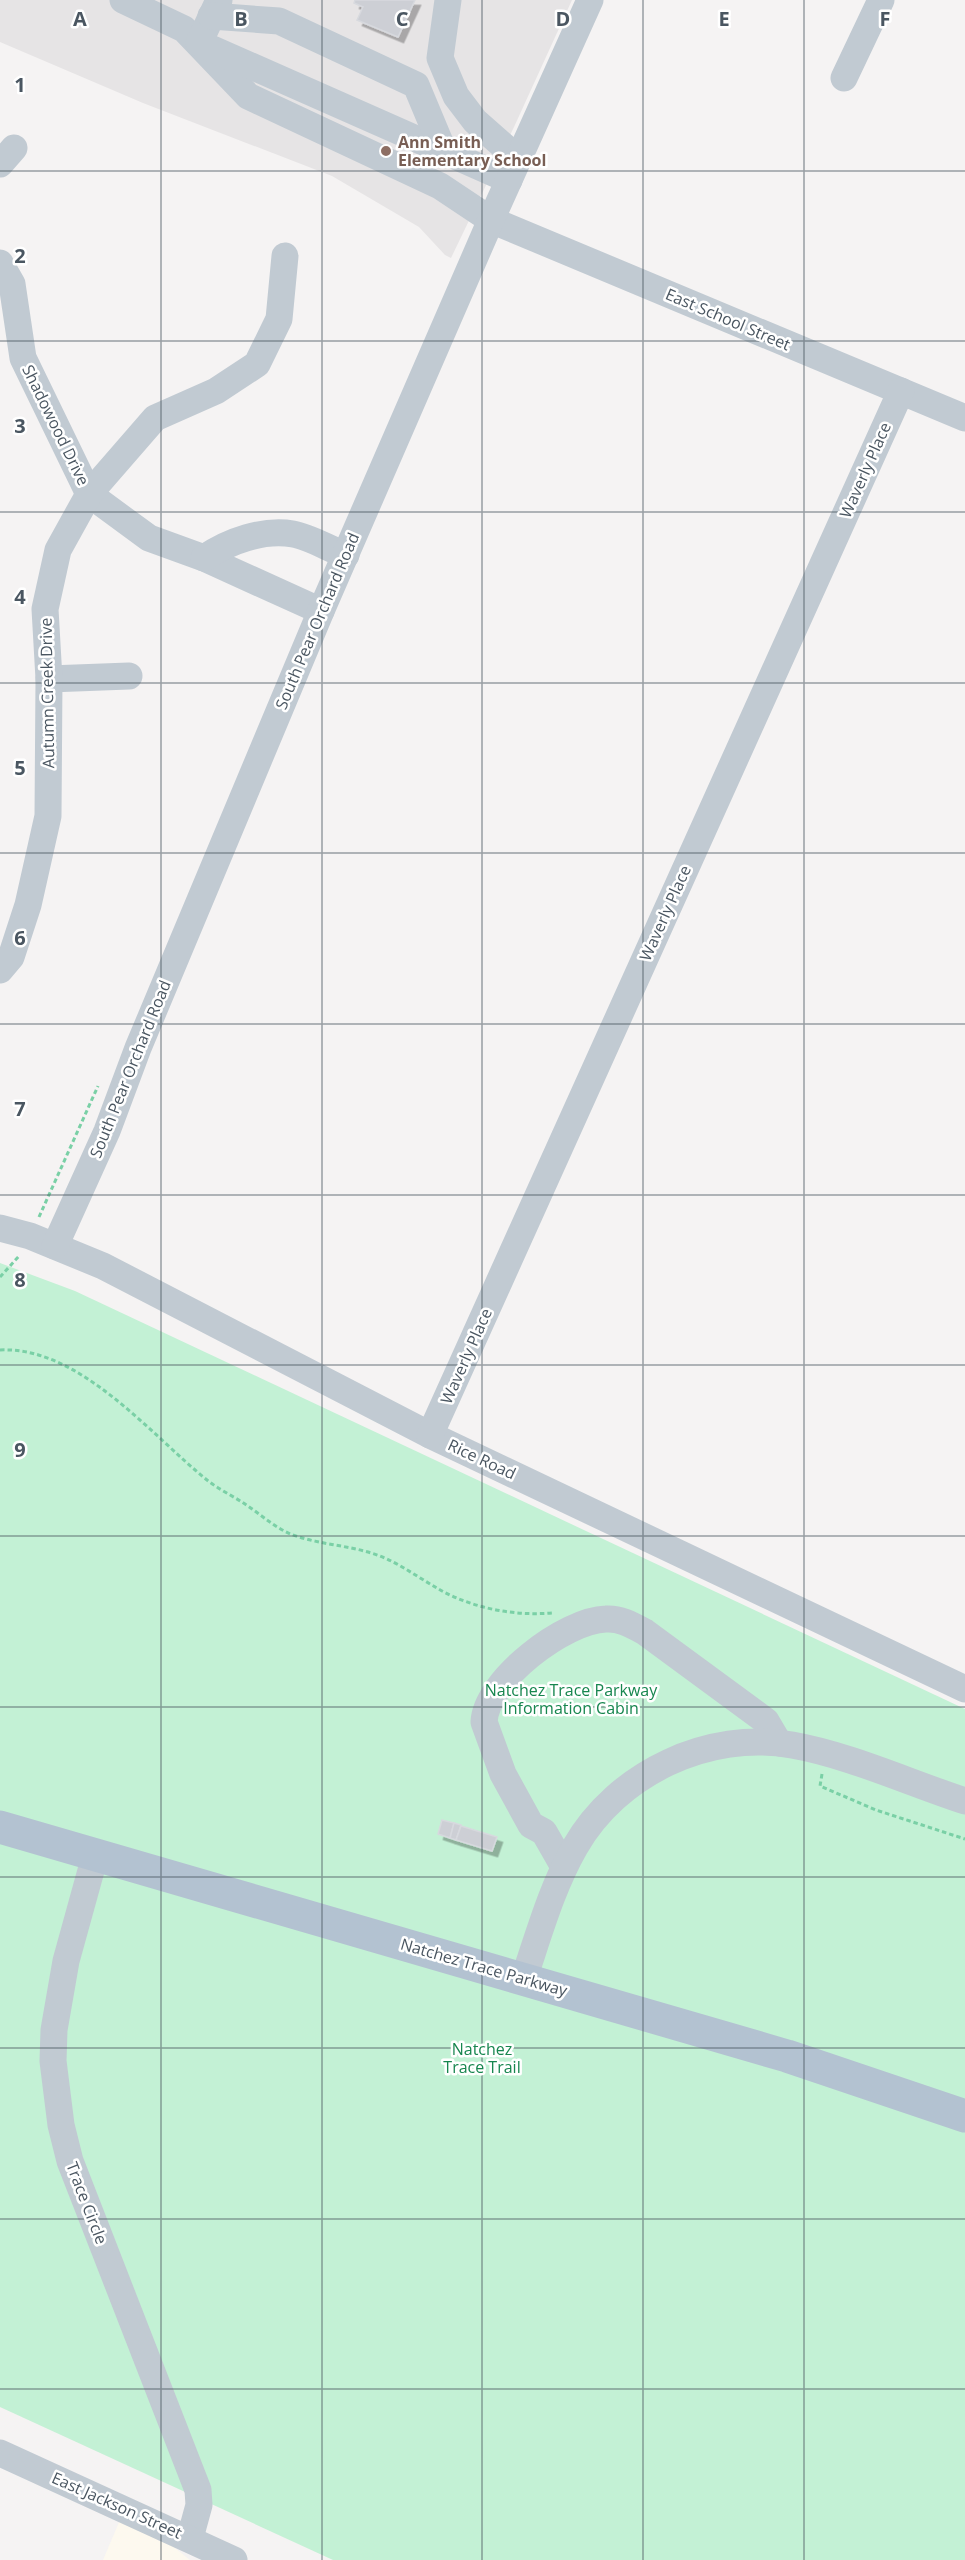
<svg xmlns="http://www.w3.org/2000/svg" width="965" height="2560" viewBox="0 0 965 2560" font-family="'Open Sans',sans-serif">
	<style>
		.commercial { fill: #fdf9ef }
		.education { fill: #e6e4e5 }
		.green { fill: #c3f1d5 }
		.building { fill: #cdcfd5; stroke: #d7d9de; stroke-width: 1.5; filter: url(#shadow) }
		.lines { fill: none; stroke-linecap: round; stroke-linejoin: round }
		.path { stroke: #7ad0a6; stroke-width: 3; stroke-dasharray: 4.5 3; stroke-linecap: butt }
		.minor { stroke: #c1cad2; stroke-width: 27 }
		.major { stroke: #b3c2d1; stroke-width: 33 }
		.grid { fill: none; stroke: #4a5661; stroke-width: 1.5; stroke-opacity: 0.55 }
		.education-dot { fill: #8d6e63; stroke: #fff; stroke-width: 2 }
		.labels { text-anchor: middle; stroke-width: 5; stroke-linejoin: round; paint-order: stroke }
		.education-label { font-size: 16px; font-weight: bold; fill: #785e54; stroke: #fff; text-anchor: start }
		.street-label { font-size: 16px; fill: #4a5661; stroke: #fff }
		.park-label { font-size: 16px; fill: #17864f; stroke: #fff }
		.grid-label { font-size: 20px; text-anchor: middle; font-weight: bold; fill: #4a5661; stroke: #fff; stroke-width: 5; stroke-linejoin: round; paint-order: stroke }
	</style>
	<defs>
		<filter id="shadow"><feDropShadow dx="5.5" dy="5.5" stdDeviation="0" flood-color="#0004"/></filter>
	</defs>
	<rect width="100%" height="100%" fill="#f5f3f3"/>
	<path class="commercial" d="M120 2520 170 2544 190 2560H103Z"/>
	<path class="education" d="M0 0H572L514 127 451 258 445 255 419 227 332 176 143 103 0 42Z"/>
	<path class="green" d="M0 1263 75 1291 965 1709V2560H333L0 2407Z"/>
	<g class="building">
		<path d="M355 0H415L398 37 357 20 363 7 354 3Z"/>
		<path d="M442 1820 454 1823 450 1838 438 1834Z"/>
		<path d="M454 1823 461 1825 456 1840 450 1838Z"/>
		<path d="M461 1826 497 1837 492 1851 456 1840Z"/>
	</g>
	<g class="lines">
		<g class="path">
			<path d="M39 1217 98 1086"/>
			<path d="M0 1277 20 1255"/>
			<path d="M0 1350C79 1346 150 1434 207 1480 218 1489 233 1496 245 1504 263 1516 278 1531 299 1537 328 1546 359 1546 387 1559 406 1568 424 1581 442 1591 476 1609 515 1616 552 1613"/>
			<path d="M822 1774 820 1786 876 1810 965 1839"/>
		</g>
		<g class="minor">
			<path d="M123 0 184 29 248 96 440 186 491 220 965 418"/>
			<path d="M219 0 199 43 509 180"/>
			<path d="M448 0 440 58 456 96 475 121 508 150 520 156"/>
			<path d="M211 16 279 21 416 85 444 152"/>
			<path d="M844 78 881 0"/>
			<path d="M0 164 14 148"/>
			<path d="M0 263 12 284 23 358 89 494 149 538 204 558 321 611"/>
			<path d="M204 558C229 541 263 529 293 534 310 537 329 549 346 555"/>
			<path d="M49 679 129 676"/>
			<path d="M0 970 11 957 28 905 48 816 49 679 45 609 58 550 89 494 155 418 216 391 257 364 279 319 285 256"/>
			<path d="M0 1228 30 1236 103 1266 430 1435 965 1689"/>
			<path d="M55 1246 107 1131 138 1048 321 611 491 220 590 0"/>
			<path d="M430 1435 901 391"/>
			<path d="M95 1856 66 1961 54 2030 53 2061 61 2125 70 2161 198 2490 199 2505 190 2538"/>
			<path d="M564 1867 544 1832 531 1825 503 1774 484 1722C486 1680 565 1620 606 1619 620 1618 632 1625 645 1632L766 1721 779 1743"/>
			<path d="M524 1978C539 1934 552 1887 575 1847 617 1773 709 1730 792 1745 849 1755 910 1783 965 1801"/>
			<path d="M0 2453 234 2560"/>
		</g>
		<path class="major" d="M0 1827 787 2056 965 2116"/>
	</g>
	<path class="grid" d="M161 0V2560M322 0V2560M482 0V2560M643 0V2560M804 0V2560M0 171H965M0 341H965M0 512H965M0 683H965M0 853H965M0 1024H965M0 1195H965M0 1365H965M0 1536H965M0 1707H965M0 1877H965M0 2048H965M0 2219H965M0 2389H965"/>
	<circle class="education-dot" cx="386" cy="151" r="6"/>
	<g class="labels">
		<g class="education-label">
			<text x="398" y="148">Ann Smith<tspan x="398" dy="18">Elementary School</tspan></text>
		</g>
		<g class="street-label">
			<text transform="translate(728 319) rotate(23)" y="6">East School Street</text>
			<text transform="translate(56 425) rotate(64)" y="6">Shadowood Drive</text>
			<text transform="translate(865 470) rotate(-66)" y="6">Waverly Place</text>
			<text transform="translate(317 621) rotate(-67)" y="6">South Pear Orchard Road</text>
			<text transform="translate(47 693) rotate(-91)" y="6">Autumn Creek Drive</text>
			<text transform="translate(665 913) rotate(-66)" y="6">Waverly Place</text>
			<text transform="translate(130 1069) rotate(-68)" y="6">South Pear Orchard Road</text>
			<text transform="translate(466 1356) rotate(-66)" y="6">Waverly Place</text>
			<text transform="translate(482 1459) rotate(25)" y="6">Rice Road</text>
			<text transform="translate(484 1967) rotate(16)" y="6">Natchez Trace Parkway</text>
			<text transform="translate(87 2203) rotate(69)" y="6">Trace Circle</text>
			<text transform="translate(117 2505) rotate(24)" y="6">East Jackson Street</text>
		</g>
		<g class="park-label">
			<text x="571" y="1696">Natchez Trace Parkway<tspan x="571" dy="18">Information Cabin</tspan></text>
			<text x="482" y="2055">Natchez<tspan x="482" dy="18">Trace Trail</tspan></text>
		</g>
	</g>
	<g class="grid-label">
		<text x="80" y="26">A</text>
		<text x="241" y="26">B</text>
		<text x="402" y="26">C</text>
		<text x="563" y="26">D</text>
		<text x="724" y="26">E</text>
		<text x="885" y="26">F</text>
		<text x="20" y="92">1</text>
		<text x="20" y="263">2</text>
		<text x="20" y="433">3</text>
		<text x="20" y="604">4</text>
		<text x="20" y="775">5</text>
		<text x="20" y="945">6</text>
		<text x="20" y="1116">7</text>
		<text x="20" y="1287">8</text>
		<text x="20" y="1457">9</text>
	</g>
</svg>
